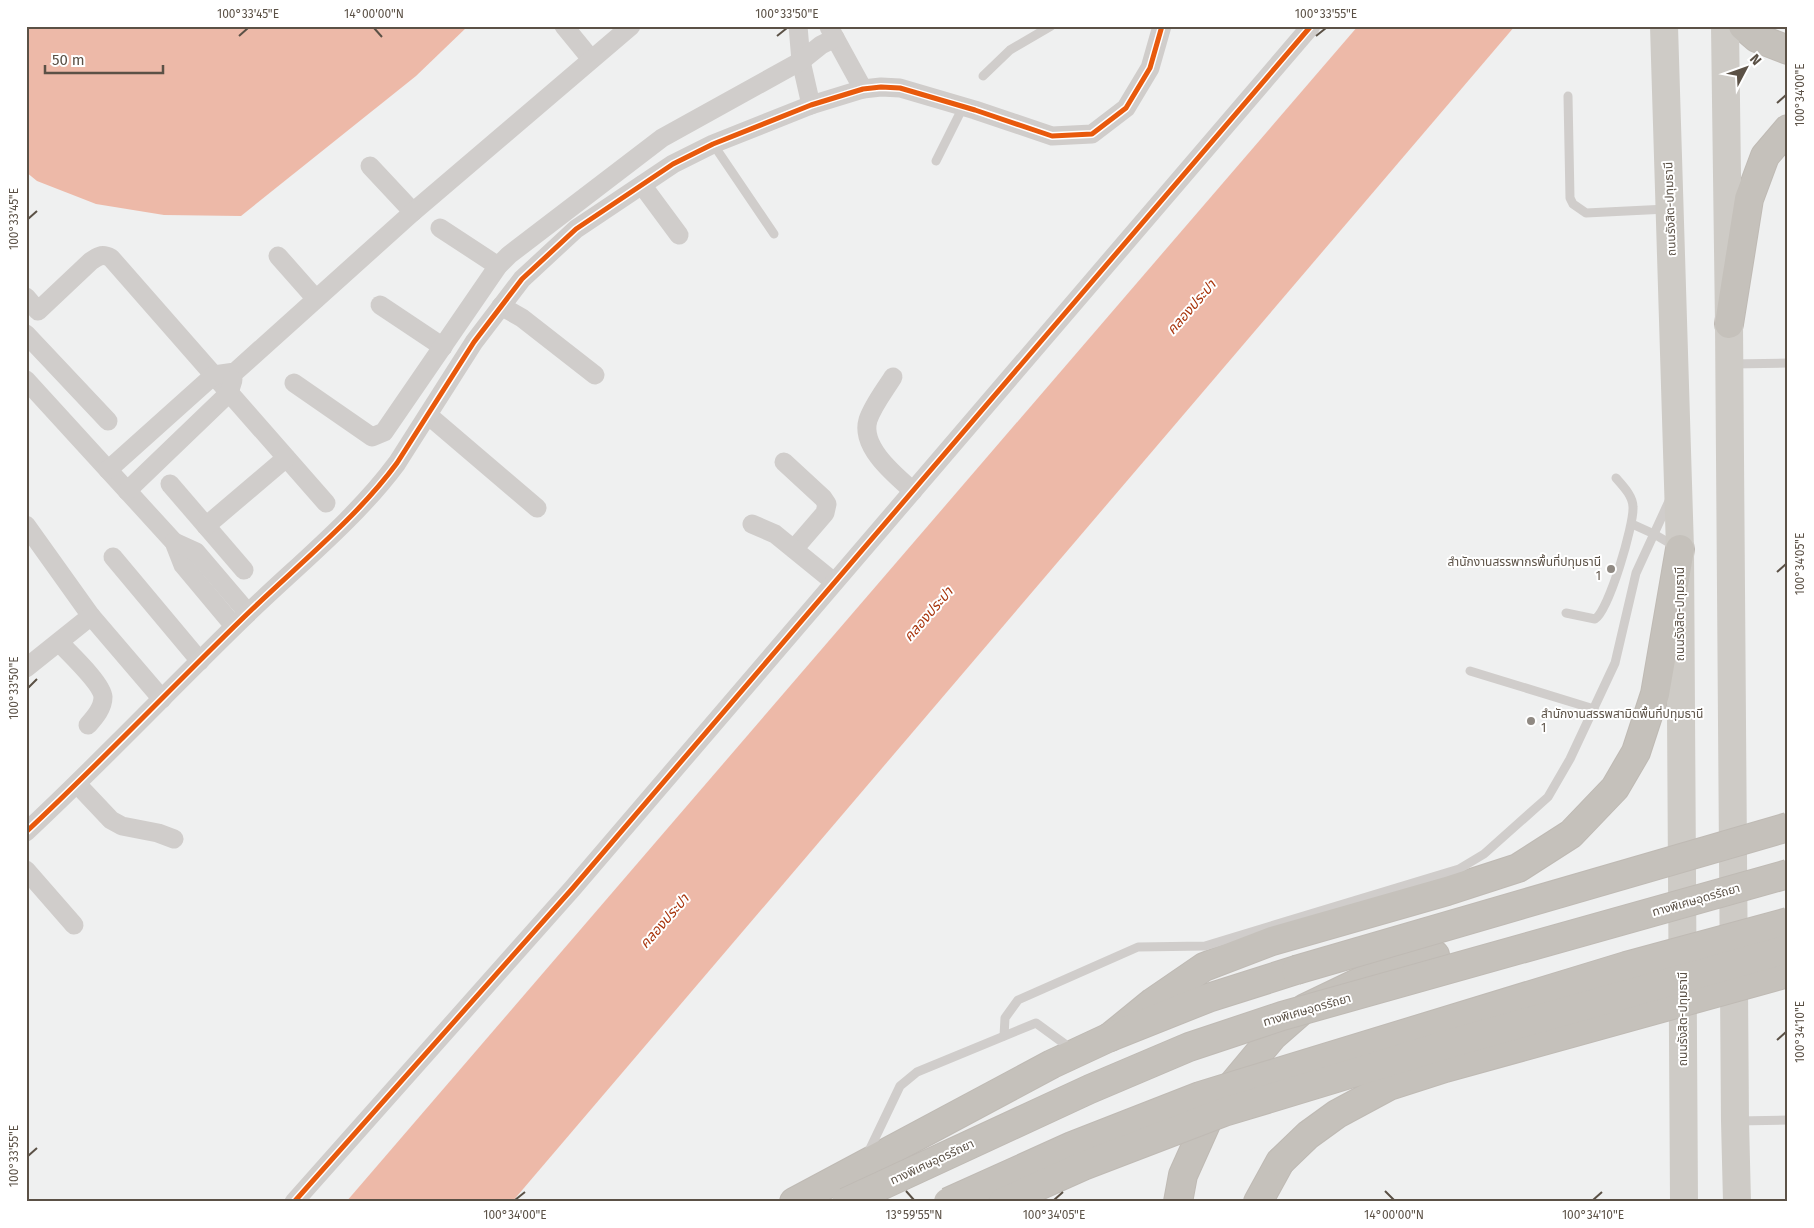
<svg xmlns="http://www.w3.org/2000/svg" width="1814" height="1228" viewBox="0 0 1814 1228" font-family="'Fira Sans','Noto Sans Thai',sans-serif">
	<style>
		.water { fill: #edb9a8 }
		.lines { fill: none; stroke-linecap: round; stroke-linejoin: round }
		.highway-casing { stroke: #bfbab4; stroke-width: 30 }
		.lane { stroke: #d0cdcb; stroke-width: 9 }
		.street { stroke: #d0cdcb; stroke-width: 19 }
		.primary { stroke: #cecbc6; stroke-width: 28 }
		.highway { stroke: #c5c1bb; stroke-width: 28 }
		.highway-bridge-casing { stroke: #bfbab4; stroke-width: 30; stroke-linecap: butt }
		.highway-bridge { stroke: #c5c1bb; stroke-width: 28 }
		.cycleway-casing { stroke: #fff; stroke-width: 8 }
		.cycleway { stroke: #e8590c; stroke-width: 5 }
		.ticks { fill: none; stroke: #5b5146; stroke-width: 2 }
		.poi-dot { fill: #8f8982; stroke: #fff; stroke-width: 2 }
		.labels { text-anchor: middle; stroke-width: 4; stroke-linejoin: round; paint-order: stroke }
		.street-label { font-size: 12px; fill: #5b5146; stroke: #fff }
		.poi-label { font-size: 12px; fill: #5b5146; stroke: #fff; text-anchor: end }
		.water-label { font-size: 14px; font-style: italic; fill: #a8340c; stroke: #fff }
		.neatline { fill: none; stroke: #5b5146; stroke-width: 2 }
		.ticks-label { font-size: 12px; text-anchor: middle; fill: #5b5146 }
	</style>
	<rect width="100%" height="100%" fill="#eff0f0"/>
	<g class="water">
		<path d="M26 26H468L416 76 241 216 164 215 96 204 37 181 26 172Z"/>
		<path d="M1358 26H1515L512 1202H346Z"/>
	</g>
	<g class="lines">
		<defs>
			<g id="highway">
				<path d="M1743 26 1757 38 1788 50"/>
				<path d="M1729 324 1749 199 1765 156 1788 129"/>
				<path d="M1110 1037 1153 1002 1204 967 1272 941 1447 891 1518 868 1571 834 1615 788 1636 752 1655 694 1680 549"/>
				<path d="M794 1202 1052 1064 1110 1037 1208 998 1296 970"/>
				<path d="M1178 1202 1183 1175 1213 1108 1273 1036 1305 1008 1378 973 1435 955"/>
				<path d="M1258 1202 1280 1162"/>
			</g>
		</defs>
		<use href="#highway" class="highway-casing"/>
		<g class="lane">
			<path d="M983 76 1010 50 1051 26"/>
			<path d="M1568 96 1570 198 1573 204 1586 213 1667 209"/>
			<path d="M713 144 774 234"/>
			<path d="M936 161 963 107"/>
			<path d="M1732 364 1788 363"/>
			<path d="M1632 524 1654 534 1676 547"/>
			<path d="M1566 613 1595 619C1609 610 1634 525 1633 507 1633 496 1623 486 1616 478"/>
			<path d="M1470 671 1594 709"/>
			<path d="M1004 1036 1005 1018 1018 1000 1138 947 1205 946 1459 869 1484 854 1548 797 1570 759 1615 663 1636 573 1670 499"/>
			<path d="M1737 1121 1788 1120"/>
			<path d="M867 1155 900 1086 917 1072 1036 1023 1073 1050"/>
		</g>
		<g class="street">
			<path d="M564 26 591 59"/>
			<path d="M798 26 801 61 811 105"/>
			<path d="M829 27 863 89"/>
			<path d="M370 166 413 212"/>
			<path d="M642 185 679 235"/>
			<path d="M440 228 498 266"/>
			<path d="M278 256 316 299"/>
			<path d="M26 297 38 311 91 261C99 256 102 253 111 258L326 503"/>
			<path d="M380 305 443 347"/>
			<path d="M501 306 522 318 595 375"/>
			<path d="M26 334 108 421"/>
			<path d="M893 377C885 390 873 405 868 420 860 447 895 475 913 491"/>
			<path d="M26 380 174 542 183 565 234 626"/>
			<path d="M294 383 372 437 384 432 498 266 509 255 662 138 801 61 821 45 835 38"/>
			<path d="M428 415 537 508"/>
			<path d="M784 462 823 498 827 504 825 513 794 549"/>
			<path d="M108 470 214 375 235 372 413 212 631 26"/>
			<path d="M170 484 244 570"/>
			<path d="M127 491 229 393 233 380"/>
			<path d="M752 524 775 534 834 582"/>
			<path d="M26 525 91 616 162 699"/>
			<path d="M206 526 286 458"/>
			<path d="M174 542 196 552 248 613"/>
			<path d="M113 557 200 661"/>
			<path d="M59 642C69 653 102 683 103 697 103 708 95 717 88 725"/>
			<path d="M26 668 91 616"/>
			<path d="M77 784 111 820 122 826 158 833 174 839"/>
			<path d="M26 832C100 763 170 689 242 619 293 569 355 520 397 463L474 342 522 279 576 229 673 164 713 144 811 105 863 89 881 87 900 88 975 110 1052 136 1092 134 1126 108 1150 68 1162 26"/>
			<path d="M26 870 74 925"/>
			<path d="M294 1202 572 889 1311 26"/>
		</g>
		<g class="primary">
			<path d="M1664 26 1680 549 1684 1202"/>
			<path d="M1725 26 1729 324 1735 1121 1737 1202"/>
		</g>
		<use href="#highway" class="highway"/>
		<defs>
			<g id="highway-bridge">
				<path d="M1296 970 1788 827"/>
				<path d="M1280 1162 1308 1135 1337 1114 1389 1086 1445 1068 1788 973"/>
				<path d="M846 1202 1090 1089 1189 1047 1282 1016 1788 874"/>
				<path d="M948 1202 1072 1146 1200 1096 1626 966 1788 922"/>
				<path d="M1003 1202 1083 1166 1224 1112 1455 1042 1788 949"/>
			</g>
		</defs>
		<use href="#highway-bridge" class="highway-bridge-casing"/>
		<use href="#highway-bridge" class="highway-bridge"/>
		<defs>
			<g id="cycleway">
				<path d="M26 832C100 763 170 689 242 619 293 569 355 520 397 463L474 342 522 279 576 229 673 164 713 144 811 105 863 89 881 87 900 88 975 110 1052 136 1092 134 1126 108 1150 68 1162 26"/>
				<path d="M294 1202 572 889 1311 26"/>
			</g>
		</defs>
		<use href="#cycleway" class="cycleway-casing"/>
		<use href="#cycleway" class="cycleway"/>
	</g>
	<path class="ticks" d="M374 28 382 37M239 36 248 28M777 36 787 28M1316 36 1326 28M1777 103 1786 95M28 219 37 211M1777 572 1786 564M28 688 37 679M1777 1040 1786 1032M28 1156 37 1148M906 1191 914 1200M1385 1191 1394 1200M515 1200 525 1192M1054 1200 1063 1192M1593 1200 1602 1192"/>
	<g class="poi-dot">
		<circle cx="1611" cy="569" r="5"/>
		<circle cx="1531" cy="721" r="5"/>
	</g>
	<g class="labels">
		<g class="street-label">
			<text transform="translate(1670 209) rotate(-92)" y="4">ถนนรังสิต-ปทุมธานี</text>
			<text transform="translate(1680 614) rotate(-90)" y="4">ถนนรังสิต-ปทุมธานี</text>
			<text transform="translate(1696 900) rotate(-16)" y="4">ทางพิเศษอุดรรัถยา</text>
			<text transform="translate(1307 1010) rotate(-16)" y="4">ทางพิเศษอุดรรัถยา</text>
			<text transform="translate(1683 1019) rotate(-90)" y="4">ถนนรังสิต-ปทุมธานี</text>
			<text transform="translate(932 1162) rotate(-25)" y="4">ทางพิเศษอุดรรัถยา</text>
		</g>
		<g class="poi-label">
			<text x="1601" y="566">สำนักงานสรรพากรพื้นที่ปทุมธานี<tspan x="1601" dy="14">1</tspan></text>
			<text x="1541" y="718" text-anchor="start">สำนักงานสรรพสามิตพื้นที่ปทุมธานี<tspan x="1541" dy="14">1</tspan></text>
		</g>
		<g class="water-label">
			<text transform="translate(1191 307) rotate(-49)" y="5">คลองประปา</text>
			<text transform="translate(928 614) rotate(-49)" y="5">คลองประปา</text>
			<text transform="translate(664 921) rotate(-49)" y="5">คลองประปา</text>
		</g>
	</g>
	<rect width="1814" height="1228" fill="none" stroke="#ffffff" stroke-width="55"/>
	<g transform="translate(1746 68) rotate(49)" stroke="#ffffff" stroke-width="4" paint-order="stroke">
	<path d="M0-4L9 19L0 12L-9 19Z" fill="#5b5146"/>
	<text y="-8" font-size="14" font-weight="bold" text-anchor="middle" fill="#5b5146">N</text>
	</g>
	<path d="M45 65v8h118v-8" fill="none" stroke="#5b5146" stroke-width="2.5"/>
	<text x="52" y="65" font-size="15" fill="#5b5146" stroke="#ffffff" stroke-width="4" paint-order="stroke">50 m</text>
	<rect x="28" y="28" width="1758" height="1172" class="neatline"/>
	<g class="ticks-label">
		<text x="248" y="18">100°33'45"E</text>
		<text x="374" y="18">14°00'00"N</text>
		<text x="787" y="18">100°33'50"E</text>
		<text x="1326" y="18">100°33'55"E</text>
		<text transform="translate(1800 95) rotate(-90)" y="4">100°34'00"E</text>
		<text transform="translate(14 219) rotate(-90)" y="4">100°33'45"E</text>
		<text transform="translate(1800 564) rotate(-90)" y="4">100°34'05"E</text>
		<text transform="translate(14 688) rotate(-90)" y="4">100°33'50"E</text>
		<text transform="translate(1800 1032) rotate(-90)" y="4">100°34'10"E</text>
		<text transform="translate(14 1156) rotate(-90)" y="4">100°33'55"E</text>
		<text x="515" y="1219">100°34'00"E</text>
		<text x="914" y="1219">13°59'55"N</text>
		<text x="1054" y="1219">100°34'05"E</text>
		<text x="1394" y="1219">14°00'00"N</text>
		<text x="1593" y="1219">100°34'10"E</text>
	</g>
</svg>
